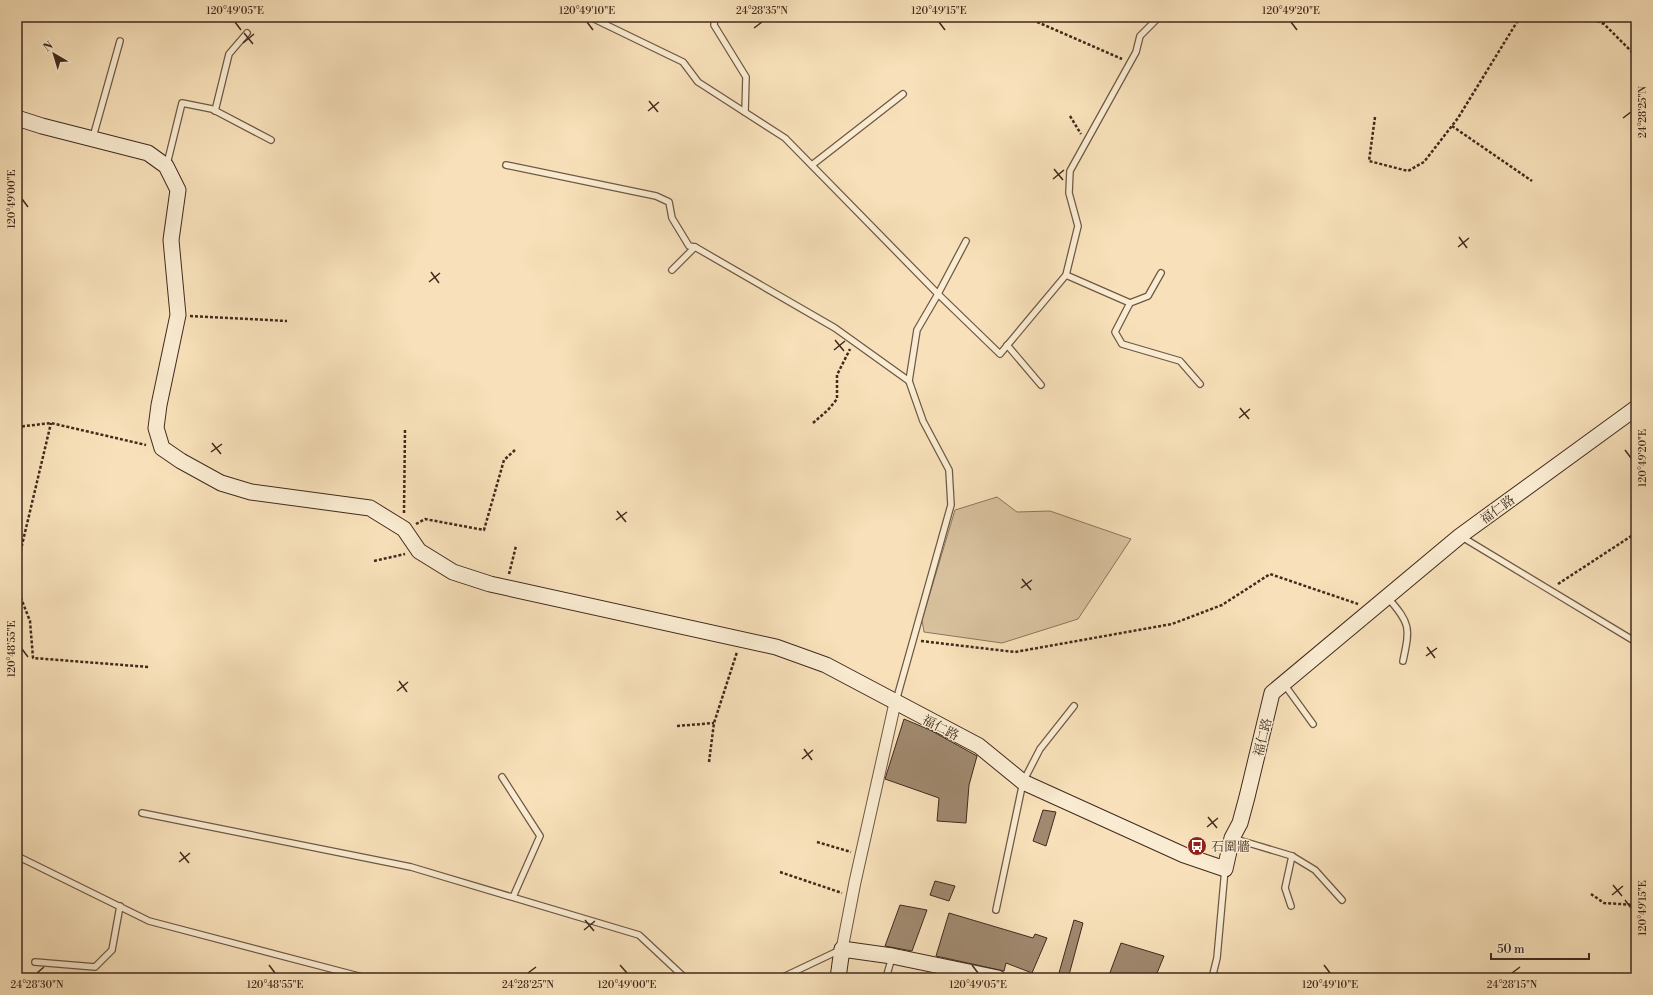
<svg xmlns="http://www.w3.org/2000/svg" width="1653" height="995" viewBox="0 0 1653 995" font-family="'Libre Bodoni','Noto Serif TC',serif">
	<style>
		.green { fill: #d9c29f; stroke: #8c765e }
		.building { fill: #a0896f; stroke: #402a1d }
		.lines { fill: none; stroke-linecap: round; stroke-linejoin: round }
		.lane-casing { stroke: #6e5844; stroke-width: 8 }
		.street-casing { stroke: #6e5844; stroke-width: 13 }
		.secondary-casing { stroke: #402a1d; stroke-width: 17 }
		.path { stroke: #402a1d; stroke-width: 2.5; stroke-dasharray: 3 2; stroke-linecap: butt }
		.lane { stroke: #faecd2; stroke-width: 5.5 }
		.street { stroke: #faecd2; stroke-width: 11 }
		.secondary { stroke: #faecd2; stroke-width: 15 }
		.ticks { fill: none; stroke: #402a1d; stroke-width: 1.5 }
		.labels { text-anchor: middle; stroke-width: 3; stroke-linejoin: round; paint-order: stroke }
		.street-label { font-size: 13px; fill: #402a1d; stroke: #faecd2 }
		.poi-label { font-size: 13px; fill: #402a1d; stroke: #faecd2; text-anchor: start }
		.neatline { fill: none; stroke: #402a1d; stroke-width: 1.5 }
		.ticks-label { font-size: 10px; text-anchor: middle; fill: #402a1d }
	</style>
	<rect width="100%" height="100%" fill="#f8e1ba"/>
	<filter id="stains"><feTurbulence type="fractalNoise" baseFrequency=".005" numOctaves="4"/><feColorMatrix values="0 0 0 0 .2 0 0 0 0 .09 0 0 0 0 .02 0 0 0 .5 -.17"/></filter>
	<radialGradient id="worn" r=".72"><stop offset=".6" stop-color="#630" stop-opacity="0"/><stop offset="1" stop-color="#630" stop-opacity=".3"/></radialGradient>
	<path class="green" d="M997 497 1017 512 1050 511 1131 539 1078 619 1002 643 924 632 922 620 955 510Z"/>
	<g class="building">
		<path d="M904 719 930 730 977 756 969 785 966 823 937 821 939 798 885 779Z"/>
		<path d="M1043 810 1056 812 1046 846 1033 841Z"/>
		<path d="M935 881 955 886 949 901 930 895Z"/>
		<path d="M900 905 927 910 912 951 885 946Z"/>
		<path d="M949 913 1033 938 1035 934 1047 938 1032 973 1006 963 1004 971 936 956Z"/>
		<path d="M1074 920 1083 923 1069 975 1059 973Z"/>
		<path d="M1121 943 1164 956 1155 978H1108Z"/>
	</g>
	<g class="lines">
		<defs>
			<g id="lane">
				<path d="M590 17 683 62 698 82 785 138 938 294 966 241"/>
				<path d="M715 17 714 25 746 77 745 112"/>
				<path d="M215 111 229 54 247 33"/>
				<path d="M93 137 120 41"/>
				<path d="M167 164 182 103 212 109 271 140"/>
				<path d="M506 165 656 196 669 202 672 218 689 246 695 247 835 328 909 381"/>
				<path d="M812 165 903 94"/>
				<path d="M672 270 695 247"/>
				<path d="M1066 275 1130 303 1115 332 1122 344 1180 361 1200 384"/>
				<path d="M1130 303 1148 296 1161 273"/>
				<path d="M1007 345 1041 385"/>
				<path d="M1462 537 1636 642"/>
				<path d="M1388 598C1411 624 1410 628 1403 661"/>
				<path d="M1284 684 1313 724"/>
				<path d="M896 701 951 505 949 470 923 421 909 381 917 330 938 294 1000 354 1066 275 1078 226 1069 193 1070 171 1136 52 1140 36 1159 17"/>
				<path d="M502 777 540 836 513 897"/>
				<path d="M142 813 411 867 639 935 685 978"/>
				<path d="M1232 838 1292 856 1315 870 1342 900"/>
				<path d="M17 856 149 921 366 978"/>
				<path d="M1291 906 1285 888 1292 856"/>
				<path d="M996 910 1023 782 1040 749 1074 706"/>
				<path d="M35 962 95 967 112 950 120 906"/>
				<path d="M781 978 840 950"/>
				<path d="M886 978 892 957"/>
				<path d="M1212 978 1217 958 1225 869"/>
			</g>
			<path id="street" d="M842 949 855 882 895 703"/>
			<g id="secondary">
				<path d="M17 118 42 126 148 153 166 166 178 190 171 240 178 315 159 405 156 428 162 448 181 461 221 483 251 492 370 508 404 529 419 551 453 572 490 584 776 647 826 665 979 746 1023 782 1184 855 1225 869 1232 838 1240 823 1247 797 1272 693 1460 536 1636 408"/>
				<path d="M838 978 842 949 892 956 998 978"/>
			</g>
		</defs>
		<use href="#lane" class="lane-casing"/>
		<use href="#street" class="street-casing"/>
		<use href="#secondary" class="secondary-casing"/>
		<g class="path">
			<path d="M1588 17 1604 24 1636 56"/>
			<path d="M1028 18 1122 59"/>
			<path d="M1070 116 1081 134"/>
			<path d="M1375 117 1369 161 1408 171 1424 162 1458 118 1520 17"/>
			<path d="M1452 126 1532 181"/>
			<path d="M190 316 287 321"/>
			<path d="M813 423 828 410 837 399V375L850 349"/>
			<path d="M17 427 51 423 146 445"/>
			<path d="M404 513 405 429"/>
			<path d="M416 524 425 519 484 530 504 460 515 450"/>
			<path d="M374 561 405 554"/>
			<path d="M17 566 51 423"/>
			<path d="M509 574 516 546"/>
			<path d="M1558 584 1636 533"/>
			<path d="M17 588 30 621 33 658 149 667"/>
			<path d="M921 641 1015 652 1172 624 1222 605 1270 574 1358 604"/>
			<path d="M677 726 714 723"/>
			<path d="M709 762 714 723 737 652"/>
			<path d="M817 842 851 852"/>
			<path d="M780 872 842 893"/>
			<path d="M1591 894 1604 903 1636 905"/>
		</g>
		<use href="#lane" class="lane"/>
		<use href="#street" class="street"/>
		<use href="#secondary" class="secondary"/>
	</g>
	<path class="ticks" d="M235 22 241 30M587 22 593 30M939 22 945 30M1291 22 1297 30M754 28 762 22M244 33 253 44M243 43 254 34M649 101 658 112M648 111 659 102M1623 118 1631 112M1054 169 1063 180M1053 179 1064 170M22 199 28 207M1459 237 1467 248M1458 247 1469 238M431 272 439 283M429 282 440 273M835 340 844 351M834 350 845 341M1240 408 1249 419M1239 418 1250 409M212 443 221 454M1625 450 1631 458M211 452 222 444M617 511 626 522M616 520 627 512M1022 579 1031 590M1021 588 1032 580M1427 647 1435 658M22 649 28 657M1426 656 1437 648M399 681 407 692M397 691 408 682M804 749 812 760M802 759 813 750M1208 817 1217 828M1207 827 1218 818M180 852 189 863M179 862 190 853M1613 885 1622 896M1612 895 1623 886M1625 900 1631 908M585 920 594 931M584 930 595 921M269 965 275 973M620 965 627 973M972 965 978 973M1324 965 1330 973M37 973 44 967M528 973 536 967M1512 973 1520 967"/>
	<defs>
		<symbol id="bus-disc" viewBox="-11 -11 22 22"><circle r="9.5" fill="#8f2418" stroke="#faecd2"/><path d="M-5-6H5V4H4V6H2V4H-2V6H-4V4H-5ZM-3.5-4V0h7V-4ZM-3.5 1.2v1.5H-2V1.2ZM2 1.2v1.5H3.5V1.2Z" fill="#fff"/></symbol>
	</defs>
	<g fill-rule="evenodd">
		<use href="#bus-disc" x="1186" y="835" width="22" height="22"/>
	</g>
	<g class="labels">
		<g class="street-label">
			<text transform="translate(1497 509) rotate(-36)" y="5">福仁路</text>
			<text transform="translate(941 727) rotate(27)" y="5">福仁路</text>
			<text transform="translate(1262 737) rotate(-76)" y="5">福仁路</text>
		</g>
		<g class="poi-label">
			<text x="1211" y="851">石圍牆</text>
		</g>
	</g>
	<rect width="1653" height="995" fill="none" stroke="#f8e1ba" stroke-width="44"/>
	<g transform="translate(54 54) rotate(322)" stroke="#faecd2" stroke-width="3" paint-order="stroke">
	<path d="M0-3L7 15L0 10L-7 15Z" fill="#402a1d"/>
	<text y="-6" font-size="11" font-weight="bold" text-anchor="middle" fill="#402a1d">N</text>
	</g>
	<path d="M1491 953v6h98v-6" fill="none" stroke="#402a1d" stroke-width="2"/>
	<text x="1497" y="953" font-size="12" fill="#402a1d" stroke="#faecd2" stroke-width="3" paint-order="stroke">50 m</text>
	<rect x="22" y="22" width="1609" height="951" class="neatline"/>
	<g class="ticks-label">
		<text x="235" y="14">120°49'05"E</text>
		<text x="587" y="14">120°49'10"E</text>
		<text x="762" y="14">24°28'35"N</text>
		<text x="939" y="14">120°49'15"E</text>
		<text x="1291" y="14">120°49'20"E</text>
		<text transform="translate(1642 112) rotate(-90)" y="4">24°28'25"N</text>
		<text transform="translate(11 199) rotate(-90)" y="4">120°49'00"E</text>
		<text transform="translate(1642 458) rotate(-90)" y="4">120°49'20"E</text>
		<text transform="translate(11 649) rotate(-90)" y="4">120°48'55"E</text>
		<text transform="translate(1642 908) rotate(-90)" y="4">120°49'15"E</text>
		<text x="37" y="988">24°28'30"N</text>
		<text x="275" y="988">120°48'55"E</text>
		<text x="528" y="988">24°28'25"N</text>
		<text x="627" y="988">120°49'00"E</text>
		<text x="978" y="988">120°49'05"E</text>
		<text x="1330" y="988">120°49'10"E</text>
		<text x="1512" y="988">24°28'15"N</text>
	</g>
	<rect width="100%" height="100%" filter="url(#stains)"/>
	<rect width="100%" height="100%" fill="url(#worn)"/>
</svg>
